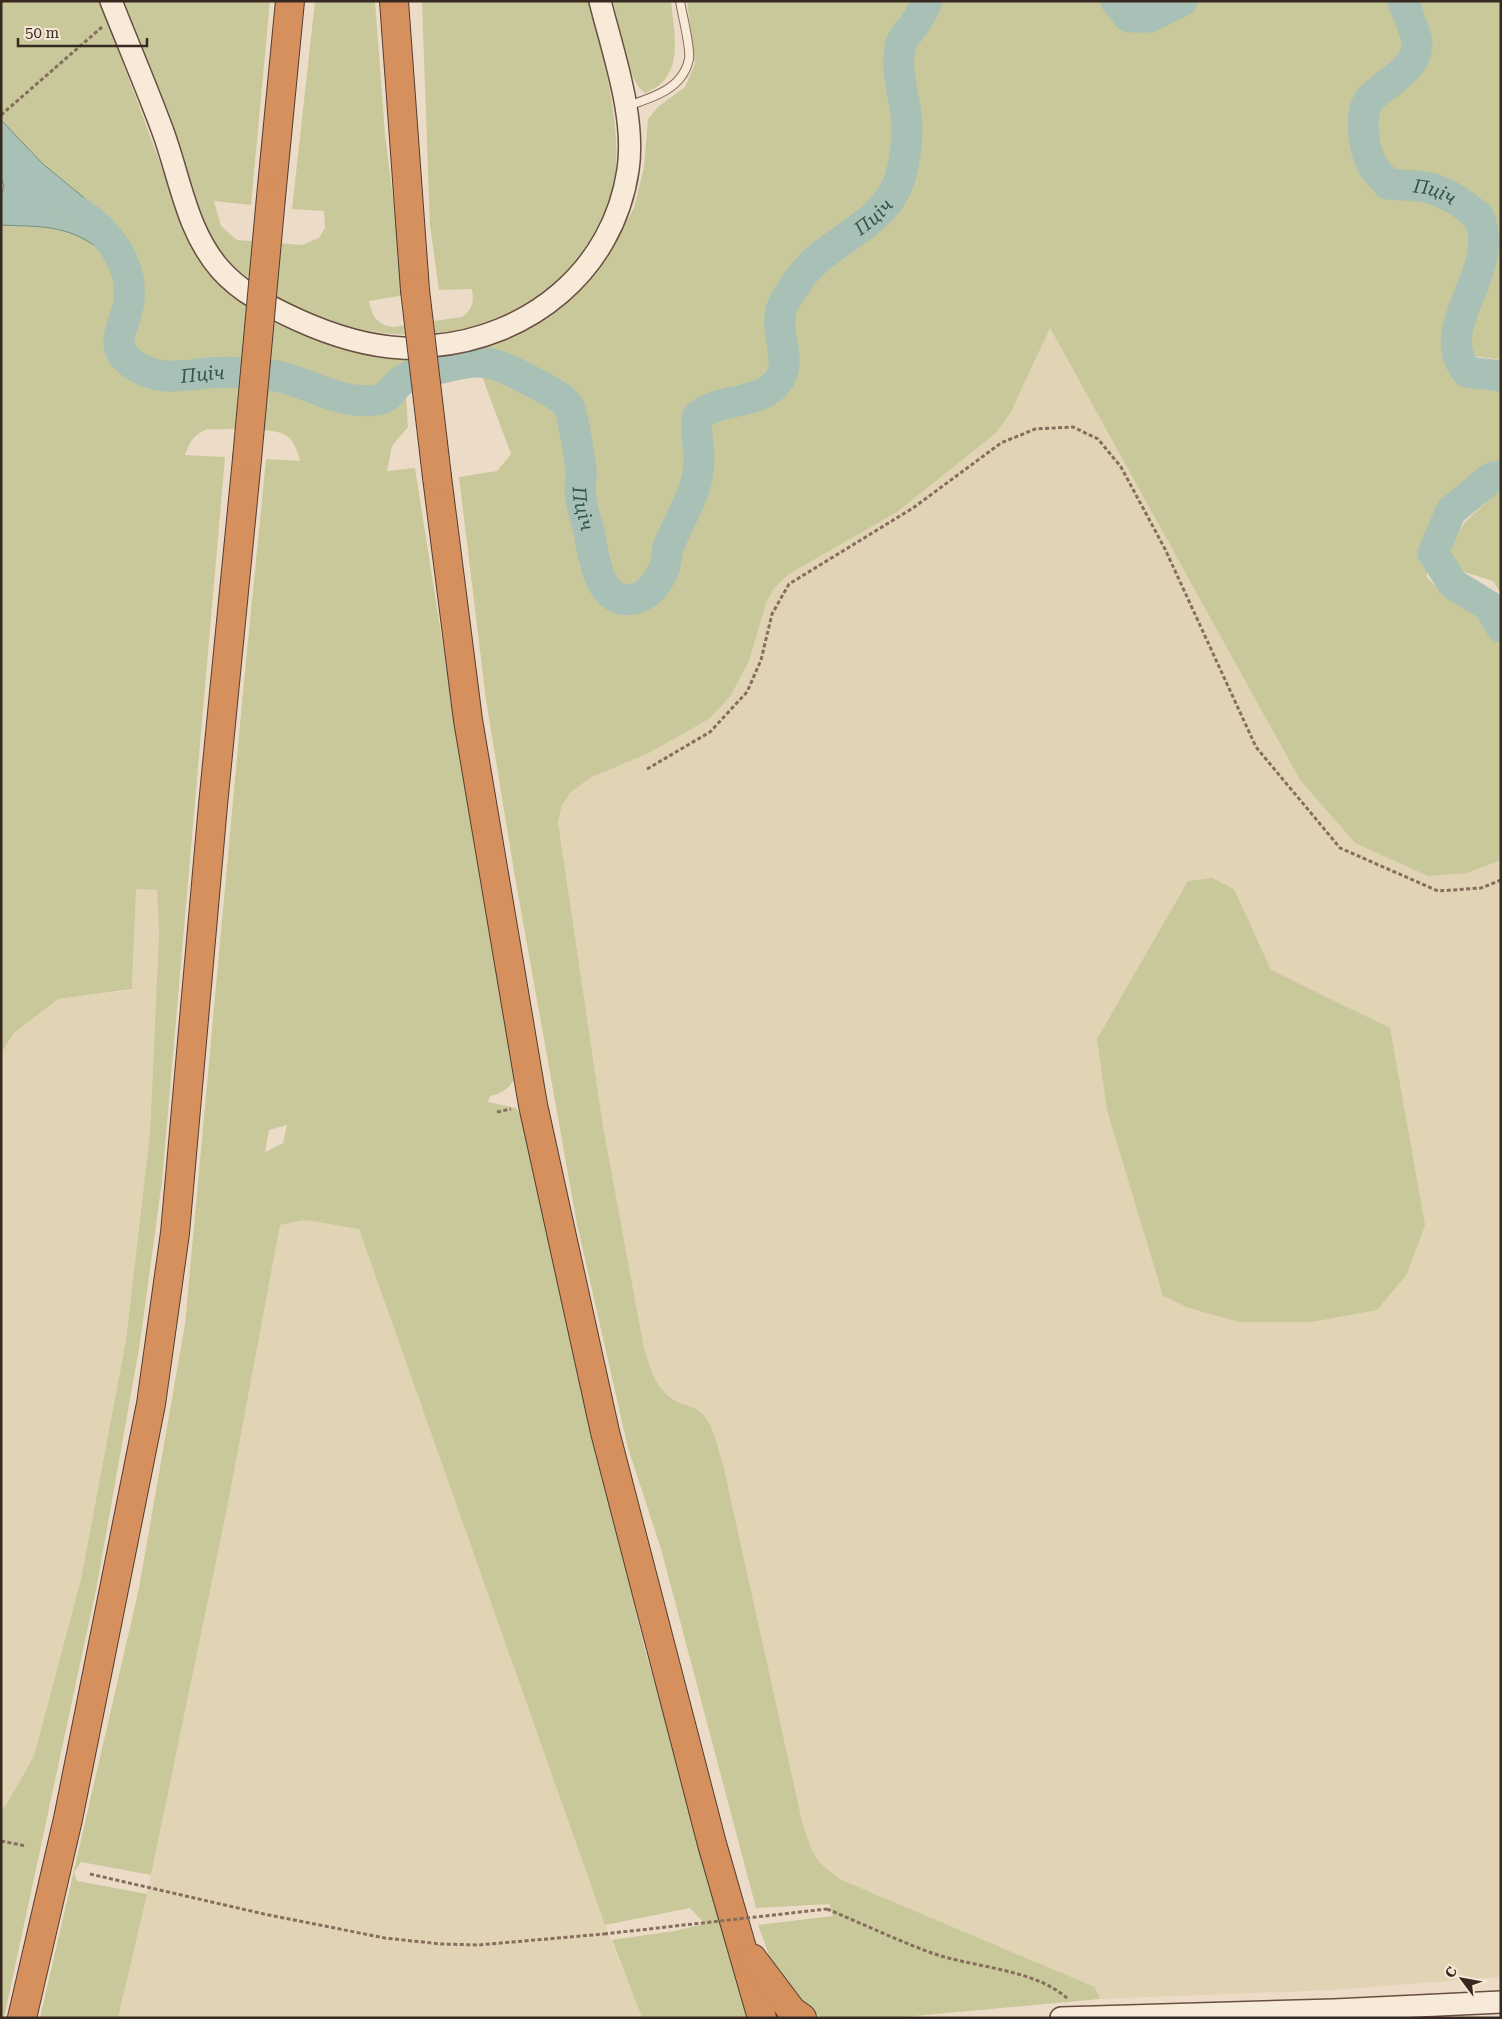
<svg xmlns="http://www.w3.org/2000/svg" width="1502" height="2019" viewBox="0 0 1502 2019" font-family="'Roboto Serif',serif">
	<style>
		.farmland { fill: #e1d4b4 }
		.green { fill: #c9c89b; fill-rule: evenodd }
		.water { fill: #a8c0b5; stroke: #6f8e82 }
		.lines { fill: none; stroke-linecap: round; stroke-linejoin: round }
		.river { stroke: #a8c0b5; stroke-width: 31 }
		.lane-casing { stroke: #866d5d; stroke-width: 10 }
		.secondary-casing { stroke: #684f40; stroke-width: 24 }
		.highway-casing { stroke: #543d31; stroke-width: 30 }
		.path { stroke: #866d5d; stroke-width: 3; stroke-dasharray: 4 2.5; stroke-linecap: butt }
		.lane { stroke: #f7ead9; stroke-width: 8 }
		.secondary { stroke: #f7ead9; stroke-width: 21 }
		.highway { stroke: #d5905d; stroke-width: 28 }
		.highway-bridge-casing { stroke: #543d31; stroke-width: 30; stroke-linecap: butt }
		.path-bridge { stroke: #866d5d; stroke-width: 3; stroke-dasharray: 4 2.5; stroke-linecap: butt }
		.highway-bridge { stroke: #d5905d; stroke-width: 28 }
		.labels { text-anchor: middle; stroke-width: 5; stroke-linejoin: round; paint-order: stroke }
		.water-label { font-size: 19px; font-style: italic; fill: #30564e; stroke: #f4e7d6 }
	</style>
	<rect width="100%" height="100%" fill="#ecdcc7"/>
	<g class="farmland">
		<path d="M1050 328 1300 780 1355 843 1467 873 1501 860V1977L1332 1990 1100 1999 1095 1987 844 1881 822 1867 812 1852 802 1821 723 1464 710 1425 699 1411 676 1401 663 1391 650 1370 644 1348 603 1126 558 822 562 805 571 792 590 778 649 753 709 719 749 661 766 604 774 588 789 574 996 433 1011 412Z"/>
		<path d="M136 889 158 890 159 933 150 1133 126 1340 81 1579 34 1756 5 1807 1 1808V1053L14 1033 58 999 132 990Z"/>
		<path d="M306 1220 359 1228 605 1925 642 2018H118L151 1875 228 1504 280 1225Z"/>
	</g>
	<g class="green">
		<path d="M1 1H100L183 225 251 306 298 332 345 349 479 347 518 334 564 304 594 274 613 246 634 208 644 167 648 119 659 106 685 87 695 64 687 1H1501V360L1467 355 1454 379 1501 386V467C1449 488 1429 523 1427 578L1450 598 1480 610 1501 645V860L1467 873 1428 876 1355 843 1300 780 1050 328 1011 412 996 433 897 512 789 574 774 588 766 604 749 661 731 695 709 719 649 753 590 778 571 792 562 805 558 822 603 1126 644 1348C650 1369 657 1392 678 1402 684 1405 694 1407 699 1411 714 1422 717 1447 723 1464L802 1821C813 1855 813 1861 844 1881L1095 1987 1100 1999 893 2018H825L808 2012 772 1963 758 1925 833 1916 829 1904 756 1908 661 1549 628 1448 577 1224 516 883 486 700 459 477 497 471 511 454 483 379 504 362 482 353 398 374 384 392 361 394 325 389 291 371 210 362 193 366 151 365 128 345 126 333 130 325 140 317 142 295 112 224 105 215 43 164 1 120Z"/>
		<path d="M122 1H270L251 205 214 201 221 226 237 240 302 245 319 238 325 228 324 211 292 209 315 1H375L385 134 405 295 369 301C372 317 378 325 393 327L462 317C473 309 474 302 472 289L439 290 430 225 422 1H590C604 63 629 145 609 207 603 226 589 243 577 259 507 349 384 353 289 303 269 292 250 281 234 266 196 230 191 175 174 128 159 85 139 43 122 1Z"/>
		<path d="M613 1H671C674 35 686 78 645 93 625 78 619 26 613 1Z"/>
		<path d="M1 225 57 228 85 238 98 248 113 271 120 295 112 314 114 354 140 382 203 388 230 378 279 384 329 402 388 407 397 399 405 382 408 427 392 446 387 471 415 468 478 869 516 1076C510 1088 503 1093 490 1096L488 1102 516 1108 529 1128 542 1214 645 1650 752 2018H642L612 1940 674 1931 705 1924 690 1908 605 1925 359 1229 306 1220 280 1225 228 1504 151 1875 81 1862 74 1872 77 1881 147 1894 118 2018H40L139 1588 185 1324 243 692 266 459 300 461C297 451 295 442 287 436 272 426 227 430 208 429 194 434 190 441 185 455L225 457 162 1181 140 1343 97 1585 4 2018H1V1808L5 1807 34 1756 81 1579 126 1340 150 1133 159 933 157 890 136 889 132 989 58 999 14 1033 1 1053ZM287 1125 283 1143 265 1152 269 1130Z"/>
		<path d="M1501 491V593L1493 581 1458 570 1447 555 1464 523 1497 492Z"/>
		<path d="M1212 878 1234 889 1271 970 1390 1028 1425 1225 1407 1274 1377 1310 1312 1322H1239L1189 1308 1163 1296 1107 1110 1097 1039 1188 881Z"/>
	</g>
	<path class="water" d="M1 120 43 164 105 215 117 233 98 248C65 224 40 227 1 225V196L4 186 1 178Z"/>
	<g class="lines">
		<g class="river">
			<path d="M1116 1 1129 17H1150L1182 1"/>
			<path id="s1" d="M1403 1C1407 13 1417 34 1417 45 1416 71 1384 83 1370 99 1358 114 1364 151 1373 166 1376 172 1383 178 1388 184 1401 185 1417 185 1430 188 1448 193 1465 205 1479 217 1502 274 1430 326 1467 372L1501 376"/>
			<path id="s2" d="M78 212C107 230 133 263 129 300 126 328 102 349 141 369 163 381 186 375 209 373 227 371 245 373 263 374 302 377 336 406 377 400 391 398 394 384 406 378 415 373 427 372 437 369 450 367 465 361 479 362 502 363 528 380 548 390 554 393 565 401 569 406 572 410 580 461 581 469 582 476 580 483 580 490 580 504 586 519 589 532 594 556 598 605 633 599 647 597 658 583 663 571 667 563 666 553 669 545 680 518 699 490 699 460 699 445 695 433 697 417 718 397 760 406 778 381 794 361 773 331 782 307 785 299 793 289 798 281 824 240 885 228 900 178 905 161 907 143 907 126 906 100 895 73 900 47 901 39 910 31 914 25 919 18 923 9 927 1"/>
			<path d="M1501 476 1491 478 1451 511 1433 553 1453 584 1489 606 1501 627"/>
		</g>
		<defs>
			<path id="lane" d="M627 106C652 98 683 89 689 59 691 48 682 14 680 1"/>
			<g id="secondary">
				<path d="M111 1C128 44 146 86 162 129 180 177 186 230 220 269 241 293 270 307 298 320 331 335 365 346 402 348 411 349 422 347 431 346 529 338 613 271 628 170 636 117 613 53 600 1"/>
				<path d="M1061 2018 1334 2010 1501 2002"/>
			</g>
			<g id="highway">
				<path d="M394 1 415 290"/>
				<path d="M271 197 290 1"/>
				<path d="M437 477 468 720 533 1105 605 1432 712 1844 762 2018"/>
				<path d="M752 1958 792 2011 802 2018"/>
				<path d="M22 2018 68 1819 151 1404 175 1233 213 805 247 459"/>
			</g>
		</defs>
		<use href="#lane" class="lane-casing"/>
		<use href="#secondary" class="secondary-casing"/>
		<use href="#highway" class="highway-casing"/>
		<g class="path">
			<path d="M1 115 102 27"/>
			<path d="M647 769 710 732 747 692 761 660 772 614 789 584 913 508 1001 443 1035 429 1073 427 1098 439 1121 467 1165 549 1256 747 1340 848 1438 891 1481 888 1501 880"/>
			<path d="M497 1112 511 1109"/>
			<path d="M1 1841 26 1846"/>
			<path d="M90 1874 264 1914 385 1938 441 1944 478 1945 604 1934"/>
			<path d="M827 1909C861 1923 894 1939 929 1952 972 1968 1034 1968 1068 1999"/>
		</g>
		<use href="#lane" class="lane"/>
		<use href="#secondary" class="secondary"/>
		<use href="#highway" class="highway"/>
		<defs>
			<g id="highway-bridge">
				<path d="M415 290 437 477"/>
				<path d="M247 459 271 197"/>
			</g>
		</defs>
		<use href="#highway-bridge" class="highway-bridge-casing"/>
		<path class="path-bridge" d="M604 1934 827 1909"/>
		<use href="#highway-bridge" class="highway-bridge"/>
	</g>
	<g class="labels">
		<g class="water-label">
			<text dy="7" stroke="none"><textPath href="#s1" startOffset="261">Пціч</textPath></text>
			<text dy="7" stroke="none"><textPath href="#s2" startOffset="1360">Пціч</textPath></text>
			<text dy="7" stroke="none"><textPath href="#s2" startOffset="250">Пціч</textPath></text>
			<text dy="7" stroke="none"><textPath href="#s2" startOffset="746">Пціч</textPath></text>
		</g>
	</g>
	<rect width="1502" height="2019" fill="none" stroke="#372820" stroke-width="5"/>
	<g transform="translate(1462 1979) rotate(302)" stroke="#f4e7d6" stroke-width="4" paint-order="stroke">
	<path d="M0-4L9 19L0 12L-9 19Z" fill="#372820"/>
	<text y="-8" font-size="14" font-weight="bold" text-anchor="middle" fill="#372820">С</text>
	</g>
	<path d="M18 38v8h129v-8" fill="none" stroke="#372820" stroke-width="2.5"/>
	<text x="25" y="38" font-size="15" fill="#372820" stroke="#f4e7d6" stroke-width="4" paint-order="stroke">50 m</text>
</svg>
